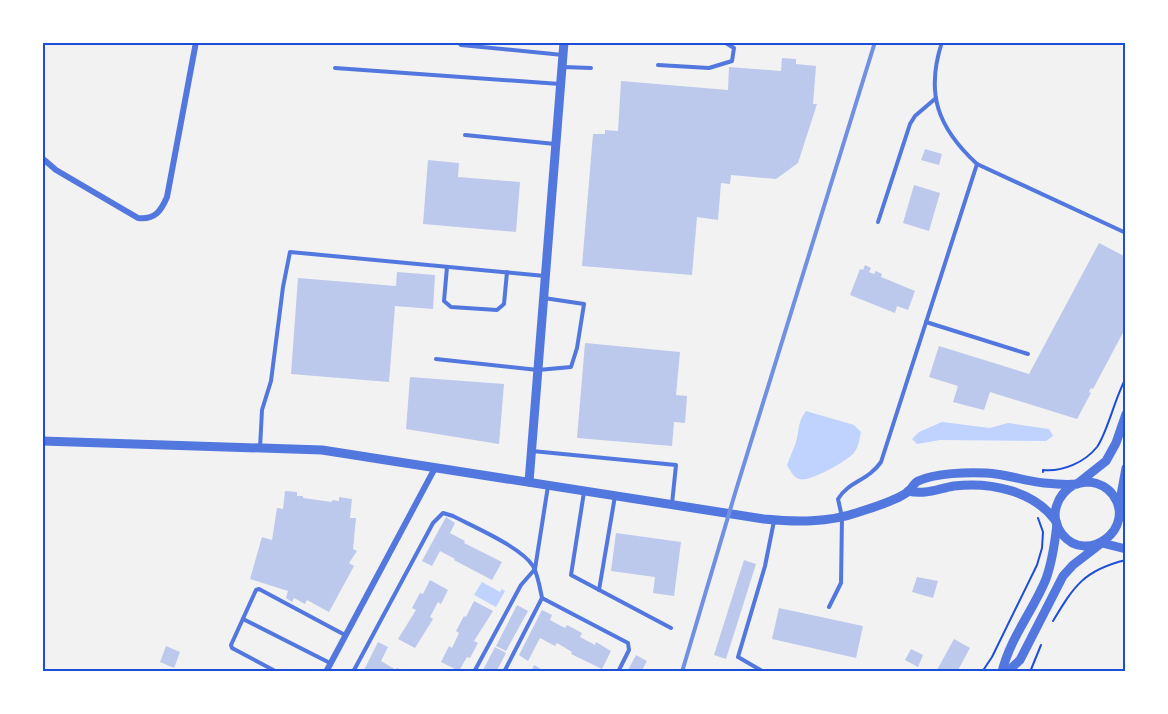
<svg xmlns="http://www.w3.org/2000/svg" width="1168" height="714" viewBox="0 0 1168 714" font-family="Figtree,sans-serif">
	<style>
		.water { fill: #bfd3fe }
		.building { fill: #bdc9ec }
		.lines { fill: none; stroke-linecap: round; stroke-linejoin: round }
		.path { stroke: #1d4ed8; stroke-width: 2 }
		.service { stroke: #5277de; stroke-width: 4 }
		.minor { stroke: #5277de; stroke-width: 6 }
		.tertiary { stroke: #5277de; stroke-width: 9 }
		.rail { stroke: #7290e2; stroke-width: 4 }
		.neatline { fill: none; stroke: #1d4ed8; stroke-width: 2 }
	</style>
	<rect width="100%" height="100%" fill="#f2f2f2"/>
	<g class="water">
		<path d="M806 411 854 425 861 432C859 440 859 447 853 454 846 461 809 483 799 479 793 477 790 470 787 465 790 456 794 449 796 442 800 429 797 423 806 411Z"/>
		<path d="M942 422 990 428 1008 423 1049 429 1053 436 1046 441 940 440 917 444 912 439 919 432Z"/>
		<path d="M482 582 500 592 502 589 505 591 496 607 474 595Z"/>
	</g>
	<g class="building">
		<path d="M782 58 796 59V64L816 66 813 104H817L798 163 776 179 731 175 730 184 721 183 718 220 697 217 692 275 582 266 593 134H605V130L618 131 621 81 728 90 729 67 781 71Z"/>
		<path d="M925 149 942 154 939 165 921 160Z"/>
		<path d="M428 160 459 163 458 177 520 182 516 232 423 224Z"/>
		<path d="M914 185 940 193 929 231 903 223Z"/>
		<path d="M1099 243 1126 257V327L1093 389 1091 388 1089 392 1091 393 1077 419 990 392 984 410 968 406 953 402 958 386 929 377 939 346 1029 374Z"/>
		<path d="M865 265 871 268 869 272 874 274 876 271 882 274 881 277 915 291 908 310 897 306 895 313 850 295 860 269 863 270Z"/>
		<path d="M397 272 435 275 433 309 395 306 389 382 291 374 298 278 396 286Z"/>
		<path d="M585 343 680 352 676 395 687 396 685 423 674 422 672 446 577 438Z"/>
		<path d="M410 377 504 384 499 444 406 429Z"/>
		<path d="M285 491 297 492V496H303V498L332 502V500L339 501V497L352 499 350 518H356L353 549 357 551 349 563 354 566 329 612 307 600 305 604 294 598 292 602 286 598 288 591 250 579 262 537 272 540 277 508 283 509Z"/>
		<path d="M446 517 455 523 450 533 465 541 464 543 502 562 492 580 454 560 455 559 440 551 432 566 422 561Z"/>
		<path d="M616 533 681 542 674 596 653 593 655 577 611 571Z"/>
		<path d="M744 560 756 564 726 659 714 655Z"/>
		<path d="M917 577 938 581 933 598 912 592Z"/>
		<path d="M430 580 448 590 441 604 438 602 430 617 433 619 415 648 398 639 416 610 412 608 420 593 423 594Z"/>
		<path d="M474 601 493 611 474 641 478 643 470 658 467 657 459 671 441 662 449 646 452 648 459 633 456 631 464 616 466 617Z"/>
		<path d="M517 605 528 611 506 651 496 646Z"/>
		<path d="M779 608 863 626 856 658 772 639Z"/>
		<path d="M542 610 552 615 550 620 565 628 567 625 582 633 580 637 595 645 596 642 611 651 602 669 571 654 572 652 557 643 555 646 540 638 528 661 519 655Z"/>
		<path d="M954 639 970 648 957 672H941L937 670Z"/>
		<path d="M378 642 388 647 381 661 396 670 397 668 406 672H363Z"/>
		<path d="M166 646 180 652 174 668 160 662Z"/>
		<path d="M495 647 506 653 496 672H482Z"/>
		<path d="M911 649 923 655 918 667 905 660Z"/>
		<path d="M636 655 647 661 641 672H627Z"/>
		<path d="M534 665 546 672H531Z"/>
	</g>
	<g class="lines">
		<g class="path">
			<path d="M1043 472V470C1063 472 1085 462 1097 447 1108 431 1115 397 1126 378"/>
			<path d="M1053 621C1074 586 1084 570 1126 560"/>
			<path d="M982 672 992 657 1037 565 1042 548 1043 532 1038 518"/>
			<path d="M1030 672 1041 645"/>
		</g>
		<g class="service">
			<path d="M458 42 461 45 563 55"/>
			<path d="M942 42C925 94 938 128 977 164L1126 233"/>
			<path d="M658 65 709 68 732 61 734 48 724 42"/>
			<path d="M563 67 591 68"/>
			<path d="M335 68 560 84"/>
			<path d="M465 135 555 144"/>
			<path d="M878 222 910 124 915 116 936 98"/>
			<path d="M447 267 444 301 451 307 497 310 504 304 507 272"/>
			<path d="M926 322 1028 354"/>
			<path d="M436 359 538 370 571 367 577 348 584 304 544 298"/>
			<path d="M260 448 262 410 271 381 283 287 290 252 545 276"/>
			<path d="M532 451 676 465 672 504"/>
			<path d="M584 492 571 575 671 628"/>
			<path d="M599 590 615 496"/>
			<path d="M542 598 628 643 629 650 618 672"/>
			<path d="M829 607 841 583 842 517 838 499C849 481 868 481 881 462L977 164"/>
			<path d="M243 619 330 663"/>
			<path d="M277 672 232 648 231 645 256 590 259 589 345 635"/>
			<path d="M353 672 433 523 443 513 453 516C474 527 521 547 533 566 538 575 540 588 542 598L504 672"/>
			<path d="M474 672 521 585 535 569 548 486"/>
			<path d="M764 672 738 657 765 566 774 521"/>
		</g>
		<g class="minor">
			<path d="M42 158 56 170 138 218C155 220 161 211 167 197L196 42"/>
			<path d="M326 672 435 468"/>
		</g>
		<g class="tertiary">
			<path d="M42 441 322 450 764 519C795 522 828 523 859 512 872 508 898 500 909 491 912 488 914 483 918 481 935 473 968 472 986 473 1006 474 1025 481 1044 483 1054 484 1067 485 1076 484 1081 483 1085 482 1090 482 1099 483 1108 488 1113 495 1137 528 1087 566 1062 534 1048 516 1057 494 1075 484"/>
			<path d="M529 482 564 42"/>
			<path d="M1077 484 1106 461 1116 443 1126 414"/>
			<path d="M908 491C925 495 937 489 954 486 990 482 1033 490 1056 521"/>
			<path d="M1119 506 1126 468"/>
			<path d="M1102 543 1126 549"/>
			<path d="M1002 672C1010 638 1033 611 1046 579 1052 562 1055 542 1057 524"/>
			<path d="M1007 672 1020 660 1063 576 1073 565 1099 545"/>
		</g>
		<path class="rail" d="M682 672 736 490 875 42"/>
	</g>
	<rect width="1168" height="714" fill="none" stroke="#ffffff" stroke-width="87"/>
	<rect x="44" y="44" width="1080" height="626" class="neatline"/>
</svg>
